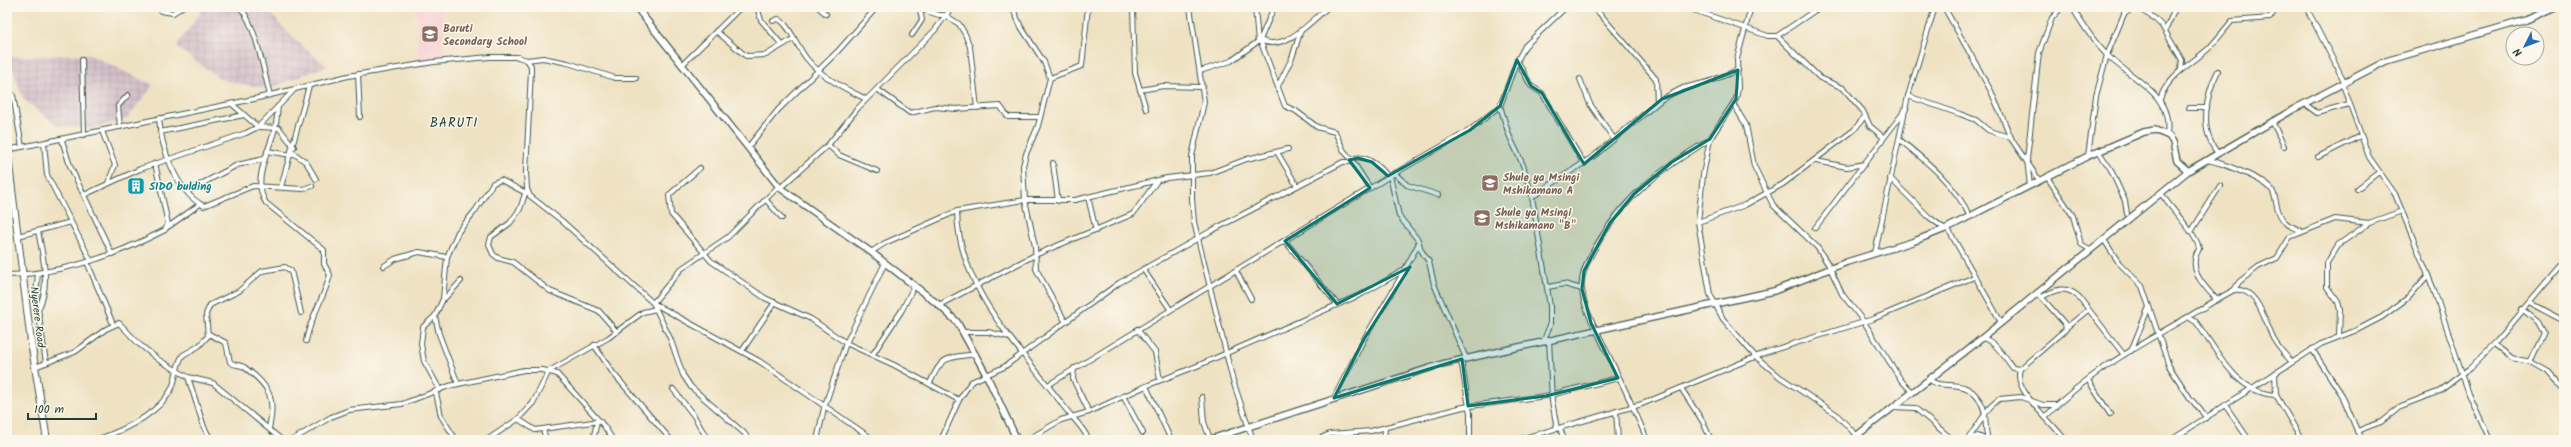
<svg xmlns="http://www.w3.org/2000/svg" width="2571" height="447" viewBox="0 0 2571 447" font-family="Kalam,sans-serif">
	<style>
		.built { fill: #f7cfd4 }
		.industrial { fill: url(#industrial-grid) }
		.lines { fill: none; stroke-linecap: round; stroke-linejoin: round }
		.street-casing { stroke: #3e5649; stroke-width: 6 }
		.secondary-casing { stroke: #3e5649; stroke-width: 8 }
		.primary-casing { stroke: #3e5649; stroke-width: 8 }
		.street { stroke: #fff; stroke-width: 4 }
		.secondary { stroke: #fff; stroke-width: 5.5 }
		.primary { stroke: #fff; stroke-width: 6 }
		.marked { fill: #0f766e; fill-opacity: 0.2; stroke: #0f766e; stroke-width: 3; stroke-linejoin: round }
		.labels { text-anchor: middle; stroke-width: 3; stroke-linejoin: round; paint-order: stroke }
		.education-label { font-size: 11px; font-weight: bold; fill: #785e54; stroke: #fbf7ec; text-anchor: start }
		.culture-label { font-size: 11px; font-weight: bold; fill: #0d838f; stroke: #fbf7ec; text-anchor: start }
		.street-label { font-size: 11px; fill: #1f3d34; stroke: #fbf7ec }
		.quarter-label { font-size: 13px; letter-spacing: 1px; fill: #1f3d34; stroke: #fbf7ec }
	</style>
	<defs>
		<pattern id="industrial-grid" width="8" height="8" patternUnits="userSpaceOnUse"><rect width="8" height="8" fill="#d2bdc8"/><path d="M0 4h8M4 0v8" fill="none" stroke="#b4a3ac"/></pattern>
	</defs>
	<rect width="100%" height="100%" fill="#fbf7ec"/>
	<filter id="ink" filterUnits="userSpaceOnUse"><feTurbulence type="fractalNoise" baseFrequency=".025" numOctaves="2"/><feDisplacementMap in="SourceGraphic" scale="8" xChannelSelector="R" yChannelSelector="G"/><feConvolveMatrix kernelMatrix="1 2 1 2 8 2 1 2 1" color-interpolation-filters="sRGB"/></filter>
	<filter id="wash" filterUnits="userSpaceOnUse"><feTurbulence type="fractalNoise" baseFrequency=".012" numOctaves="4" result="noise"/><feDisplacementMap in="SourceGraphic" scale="16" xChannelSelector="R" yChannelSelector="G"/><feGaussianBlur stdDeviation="0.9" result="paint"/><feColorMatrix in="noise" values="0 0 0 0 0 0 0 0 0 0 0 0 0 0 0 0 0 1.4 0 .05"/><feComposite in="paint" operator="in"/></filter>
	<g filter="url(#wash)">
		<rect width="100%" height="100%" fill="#efe2c3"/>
		<path class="built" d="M442 7 444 60 419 61 416 8Z"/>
		<g class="industrial">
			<path d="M204 7H265L294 39 327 66 268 89 222 80 176 47Z"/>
			<path d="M88 54 153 85 127 119 91 129 57 125 23 99 9 57Z"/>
		</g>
	</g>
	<g filter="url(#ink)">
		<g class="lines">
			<defs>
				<g id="street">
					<path d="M161 7V11L173 13 182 7"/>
					<path d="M239 7C255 20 264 73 270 95"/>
					<path d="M757 7 761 20 782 45"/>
					<path d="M818 7 826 14"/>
					<path d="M914 7 939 15H945L959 24 965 34 970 47 977 108"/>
					<path d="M1012 7 1021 27 1044 62 1050 78 1038 126 1026 154 1023 166 1025 200 1035 246 1036 269 1065 321"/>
					<path d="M1133 7 1135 73 1146 109"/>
					<path d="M1190 7 1204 102 1192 156V199L1194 222 1233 381 1253 440"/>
					<path d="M1255 7 1258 42"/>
					<path d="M1594 7 1656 79 1657 102"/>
					<path d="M1685 7 1768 36H1777L1820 78 1843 88 1863 111 1870 126 1883 137"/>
					<path d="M1751 7 1737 59 1738 89 1736 99 1710 139 1703 175 1698 222 1710 294 1723 319 1755 356 1780 377 1836 414 1856 435"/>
					<path d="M1944 7 1991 91 2012 140 2039 180"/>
					<path d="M2072 7C2082 24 2093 41 2107 55 2131 79 2173 93 2167 134"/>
					<path d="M2136 7 2154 18 2162 26 2182 60 2181 70"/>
					<path d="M2306 7 2345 83"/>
					<path d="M2124 14 2136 7"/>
					<path d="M773 21 778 19C789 23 798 49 807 59 821 77 846 89 866 99"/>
					<path d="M716 31 746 56 766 55 793 39"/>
					<path d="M2165 31 2176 7"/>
					<path d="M912 35 922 20 920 10"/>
					<path d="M1777 36 1820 7"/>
					<path d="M1260 40 1285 106 1296 111 1317 127 1335 132 1344 151 1351 159"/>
					<path d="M1260 40C1284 53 1312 21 1328 7"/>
					<path d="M82 60 84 135"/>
					<path d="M527 60 531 66V71L526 172 527 189 530 196 562 221 653 303 759 361 874 440"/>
					<path d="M1517 60 1531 86 1542 93 1584 164"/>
					<path d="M682 65 741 7"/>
					<path d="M1200 71 1231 61 1260 40 1274 7"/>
					<path d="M358 74 360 117"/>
					<path d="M1050 78 1082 66 1088 7"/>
					<path d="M1580 79 1590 104 1614 139"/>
					<path d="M2343 85 2369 157 2395 194 2434 290 2469 394 2490 440"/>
					<path d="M1278 86 1292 58 1301 30"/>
					<path d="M877 89 910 113 935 107 956 109 1000 106 1008 117H1040"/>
					<path d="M1140 90 1163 86 1203 87"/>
					<path d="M13 95 22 147"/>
					<path d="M1908 96 1960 114 1976 120 1988 130 2011 138"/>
					<path d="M2160 99C2169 74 2189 66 2208 49 2217 40 2224 30 2232 21L2270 18 2277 7"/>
					<path d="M232 104 258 127 279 128 294 147"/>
					<path d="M2305 104 2317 113 2349 104"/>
					<path d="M1734 105 1746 125 1754 166 1773 205 1817 247 1828 264 1842 294 1864 322 1901 380 1912 392"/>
					<path d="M278 106C277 113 277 121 275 128 270 150 251 180 266 203L324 250V264L330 275C324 299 310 317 306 341"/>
					<path d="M2189 108H2207"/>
					<path d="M159 118C161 147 176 192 204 206L253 186 303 189 312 186"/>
					<path d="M2272 121 2284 146"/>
					<path d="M120 127 118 106 128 95"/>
					<path d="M102 131 115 165 108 183"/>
					<path d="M160 132 244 115"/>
					<path d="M62 140 70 166 112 254"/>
					<path d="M1900 140C1926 161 1956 185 1970 217"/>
					<path d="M44 143 47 175 91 261"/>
					<path d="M828 145 839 155 877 171"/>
					<path d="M748 147 778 110 838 51 877 7"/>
					<path d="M7 150 254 99 348 76 434 62 490 57H518L527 60 543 58 568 63 615 78H636"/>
					<path d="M267 151 291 155"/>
					<path d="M2098 151 2110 168 2125 201 2127 214"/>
					<path d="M292 152 306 162 316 179"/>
					<path d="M1277 152 1297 186"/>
					<path d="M2217 152C2199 130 2206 94 2218 71"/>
					<path d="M2088 156 2096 96 2107 55 2124 14V7"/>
					<path d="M2318 157 2360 136"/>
					<path d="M1350 160C1363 152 1381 166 1388 177"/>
					<path d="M2207 160C2220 162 2265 179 2272 190 2278 201 2275 211 2284 221 2289 227 2296 227 2302 232"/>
					<path d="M1816 161 1847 167 1865 164"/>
					<path d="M1053 163 1058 201"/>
					<path d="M700 168 669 195 671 214 711 261 765 298 811 319 846 343 894 365 959 400"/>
					<path d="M1394 173 1407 185 1438 195"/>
					<path d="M1390 176 1399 216 1418 240 1421 250 1429 262 1434 284 1466 358"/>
					<path d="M2047 177 2073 216 2081 244 2091 250"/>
					<path d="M1890 178 1929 217 1945 229"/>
					<path d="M2030 186 2027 159 2039 53 2052 18 2062 7"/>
					<path d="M281 187 309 86"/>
					<path d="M780 188 828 145 858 108 935 30 952 7"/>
					<path d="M2357 189 2379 172"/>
					<path d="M188 191 237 165 264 159"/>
					<path d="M526 191 520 209 510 223 491 237 489 245 493 254 498 258 513 262 550 291 599 311 617 332"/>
					<path d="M2161 193C2170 209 2197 233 2199 249 2187 269 2202 284 2217 300"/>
					<path d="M84 195 140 169 246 133 258 127 294 90"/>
					<path d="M1088 197 1096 231"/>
					<path d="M1532 197 1594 156 1662 99 1683 88 1708 82 1738 70"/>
					<path d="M766 200 782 218"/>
					<path d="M957 211C958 288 1018 345 1062 404 1071 417 1082 425 1089 440"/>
					<path d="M1698 222 1745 205 1783 184 1854 130 1865 116"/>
					<path d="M168 227 200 204"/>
					<path d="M1947 227 2001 322"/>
					<path d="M1815 228 1906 109"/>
					<path d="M38 231C43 258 51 284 38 310"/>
					<path d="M2191 232 2220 186"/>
					<path d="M18 236 71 222"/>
					<path d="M2104 240 2119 263 2142 286 2169 366 2190 398 2207 418"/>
					<path d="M1285 241 1337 304"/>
					<path d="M871 252 885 243 957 211 1025 200H1075L1167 178 1210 173 1247 159 1288 149"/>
					<path d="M1875 253 1908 96 1935 7"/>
					<path d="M87 262 113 324"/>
					<path d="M384 266 395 259 419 252 447 257"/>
					<path d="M1143 269 1170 309"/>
					<path d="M1236 271 1251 299"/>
					<path d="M38 273 36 295 46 363"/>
					<path d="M7 275C61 274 117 255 165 230L168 224 155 163"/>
					<path d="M1548 287 1564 284 1582 289"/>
					<path d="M2234 290 2239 282 2258 267 2277 258 2290 237 2335 219 2369 223 2402 211"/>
					<path d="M2037 292 2065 324 2066 329 2020 369C2012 391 2053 422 2065 440"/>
					<path d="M2042 297C2056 289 2066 285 2079 297L2124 355"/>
					<path d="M445 298 461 281"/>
					<path d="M2530 303 2564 321"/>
					<path d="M939 305 1035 255 1133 214 1157 181"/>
					<path d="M2522 309 2538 322 2544 333 2530 362"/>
					<path d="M435 316 439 334 458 384"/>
					<path d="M2188 317 2196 322C2218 351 2235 393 2276 395"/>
					<path d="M2067 327 2088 310"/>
					<path d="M1137 329 1155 352 1160 380"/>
					<path d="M963 332H988L1009 337"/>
					<path d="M209 334 226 343 230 362C234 366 239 364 244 367 270 386 276 398 269 428"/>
					<path d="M2339 336 2340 310 2338 302 2327 287V263L2338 245 2369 223"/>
					<path d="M1983 338C1996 342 2005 358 2013 368L2020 369"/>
					<path d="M1549 339 1552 401 1557 429"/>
					<path d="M1544 340 1550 325V306L1532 197 1523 165 1509 135 1500 106 1516 63 1525 46 1566 7"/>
					<path d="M594 345 613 373 671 440"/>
					<path d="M2494 345 2511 358 2531 362 2547 371 2564 390"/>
					<path d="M2312 349 2342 395 2361 440"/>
					<path d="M742 351 775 302"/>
					<path d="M2131 351 2148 309"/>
					<path d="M873 354 902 310 914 286"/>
					<path d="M1461 360 1470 413V440"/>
					<path d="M35 367 75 352 106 329 119 323 139 344 159 360 188 377 213 383 282 440"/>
					<path d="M1074 368 1073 379 1089 412"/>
					<path d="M2275 373 2276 395 2302 440"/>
					<path d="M188 377 204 427 211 440"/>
					<path d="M1929 379C1941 392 1964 375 1980 401 1988 412 1984 428 1988 440"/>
					<path d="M2088 380 2110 414"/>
					<path d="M930 383C942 355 947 358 976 354"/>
					<path d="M1048 385 1390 176 1470 130 1500 106"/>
					<path d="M1146 386 1171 440"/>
					<path d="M1681 388 1703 422 1711 440"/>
					<path d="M673 389 694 416 708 440"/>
					<path d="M440 390 424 361 421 344 423 327 435 316 443 299 447 257 458 232 475 211 493 183 501 180 526 193"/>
					<path d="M436 393 441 416 456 440"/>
					<path d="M1123 396 1143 433"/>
					<path d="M1202 397 1204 422 1210 439"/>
					<path d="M1334 398 1364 339 1398 282 1419 243"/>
					<path d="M2225 405 2249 440"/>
					<path d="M1893 407 1915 408 1953 440"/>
					<path d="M1616 411 1618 440"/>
					<path d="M2045 417C2083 377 2132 349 2179 322 2197 312 2215 300 2234 290 2259 287 2265 324 2274 340 2279 348 2285 355 2292 362"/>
					<path d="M518 419 535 430 600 421"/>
					<path d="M1560 428 1564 440"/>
					<path d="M543 429 546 440"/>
					<path d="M2357 431 2381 422 2401 406 2440 391 2470 368 2497 341 2564 262"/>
					<path d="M2178 436 2182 440"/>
					<path d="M1968 439 1990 407 1999 399 2021 397 2043 405H2057"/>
					<path d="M1969 439 1978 436 1987 440"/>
					<path d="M96 440C122 431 157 415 171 390 177 379 175 366 183 355L199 346 208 336 206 314 210 305 239 291 262 271 285 267 291 271 301 313"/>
					<path d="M292 440 331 417 349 410 402 404 449 386 524 370H543L557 374 604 426 613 440"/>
					<path d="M487 440 518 419 533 403 549 371 608 338 643 312 656 309"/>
					<path d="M593 440 597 422"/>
					<path d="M749 440 744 433 691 387 683 375 670 338 653 303 681 269 728 237 779 186"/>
					<path d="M817 440 824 408 846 343 885 263"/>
					<path d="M941 440 959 400 971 382 1004 367 1119 283 1211 231 1343 162H1353L1370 188"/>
					<path d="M1027 440 1061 420 1089 412 1146 386 1197 366 1362 294 1404 270"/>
					<path d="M1316 440 1330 434 1371 431 1463 407 1546 396 1618 378"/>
					<path d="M1384 440 1385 428"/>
					<path d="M1517 440 1642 404 1767 352 1873 319 1974 277"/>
					<path d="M1647 440C1634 407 1618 375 1603 344 1595 326 1584 310 1582 290 1580 275 1588 260 1595 248 1626 193 1659 172 1710 139"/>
					<path d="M2171 440 2321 344 2357 330 2382 317 2409 297 2428 275"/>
				</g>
				<g id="secondary">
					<path d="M636 7 780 188 871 252 939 305 957 322 987 376 1017 440"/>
					<path d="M1208 440 1442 364 1774 291 1847 262 1912 242 1945 229 2088 156 2144 132 2155 130 2169 136 2173 142 2177 161 2188 171"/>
					<path d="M1851 440 1976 343 2188 171 2294 109 2386 61 2526 20 2556 7"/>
				</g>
				<path id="primary" d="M7 149 31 342 47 440"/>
			</defs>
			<use href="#street" class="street-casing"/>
			<use href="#secondary" class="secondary-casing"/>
			<use href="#primary" class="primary-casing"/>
			<use href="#street" class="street"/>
			<use href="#secondary" class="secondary"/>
			<use href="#primary" class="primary"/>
		</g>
	</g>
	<path class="marked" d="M1517 60 1531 86 1542 93 1584 164 1662 99 1738 70 1736 99 1710 139 1672 162 1634 194 1610 223 1584 271 1582 289 1591 323 1618 378 1546 396 1468 406 1462 359 1334 398 1364 339 1410 267 1337 304 1285 241 1370 188 1349 160 1358 158 1372 162 1388 176 1470 130 1500 106Z"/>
	<defs>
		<symbol id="school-square" viewBox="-11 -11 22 22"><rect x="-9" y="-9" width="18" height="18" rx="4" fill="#8d6e63" stroke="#fbf7ec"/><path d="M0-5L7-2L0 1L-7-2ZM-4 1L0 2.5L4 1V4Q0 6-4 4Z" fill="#fff"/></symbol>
		<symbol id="building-square" viewBox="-11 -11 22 22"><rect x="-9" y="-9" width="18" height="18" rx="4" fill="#0f9aa8" stroke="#fbf7ec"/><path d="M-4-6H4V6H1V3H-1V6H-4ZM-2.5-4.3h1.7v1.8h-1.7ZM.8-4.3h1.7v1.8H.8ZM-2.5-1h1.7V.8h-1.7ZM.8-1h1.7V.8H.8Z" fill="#fff"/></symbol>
	</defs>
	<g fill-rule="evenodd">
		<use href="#school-square" x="420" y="24" width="20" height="20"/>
		<use href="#school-square" x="1480" y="173" width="20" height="20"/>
		<use href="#building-square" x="126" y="176" width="20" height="20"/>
		<use href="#school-square" x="1472" y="208" width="20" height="20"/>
	</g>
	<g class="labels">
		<g class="education-label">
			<text x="443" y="32">Baruti<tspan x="443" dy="13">Secondary School</tspan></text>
			<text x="1503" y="181">Shule ya Msingi<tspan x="1503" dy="13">Mshikamano A</tspan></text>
			<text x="1495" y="216">Shule ya Msingi<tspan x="1495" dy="13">Mshikamano "B"</tspan></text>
		</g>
		<g class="culture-label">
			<text x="149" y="190">SIDO bulding</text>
		</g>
		<g class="street-label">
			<text transform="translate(38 317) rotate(83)" y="4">Nyerere Road</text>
		</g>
		<g class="quarter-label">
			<text x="454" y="127">BARUTI</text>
		</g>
	</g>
	<rect width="2571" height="447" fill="none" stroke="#fbf7ec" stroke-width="24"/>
	<g transform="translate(2525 46) rotate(228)"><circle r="19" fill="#fbf7ec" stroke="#a3ada2"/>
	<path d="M0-3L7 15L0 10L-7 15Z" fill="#1f6fb2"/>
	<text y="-6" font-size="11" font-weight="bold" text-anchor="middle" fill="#1f3d34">N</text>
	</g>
	<path d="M28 413v6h68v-6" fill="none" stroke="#1f3d34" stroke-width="2"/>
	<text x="34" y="413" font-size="12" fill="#1f3d34" stroke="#fbf7ec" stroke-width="3" paint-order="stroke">100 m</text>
</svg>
